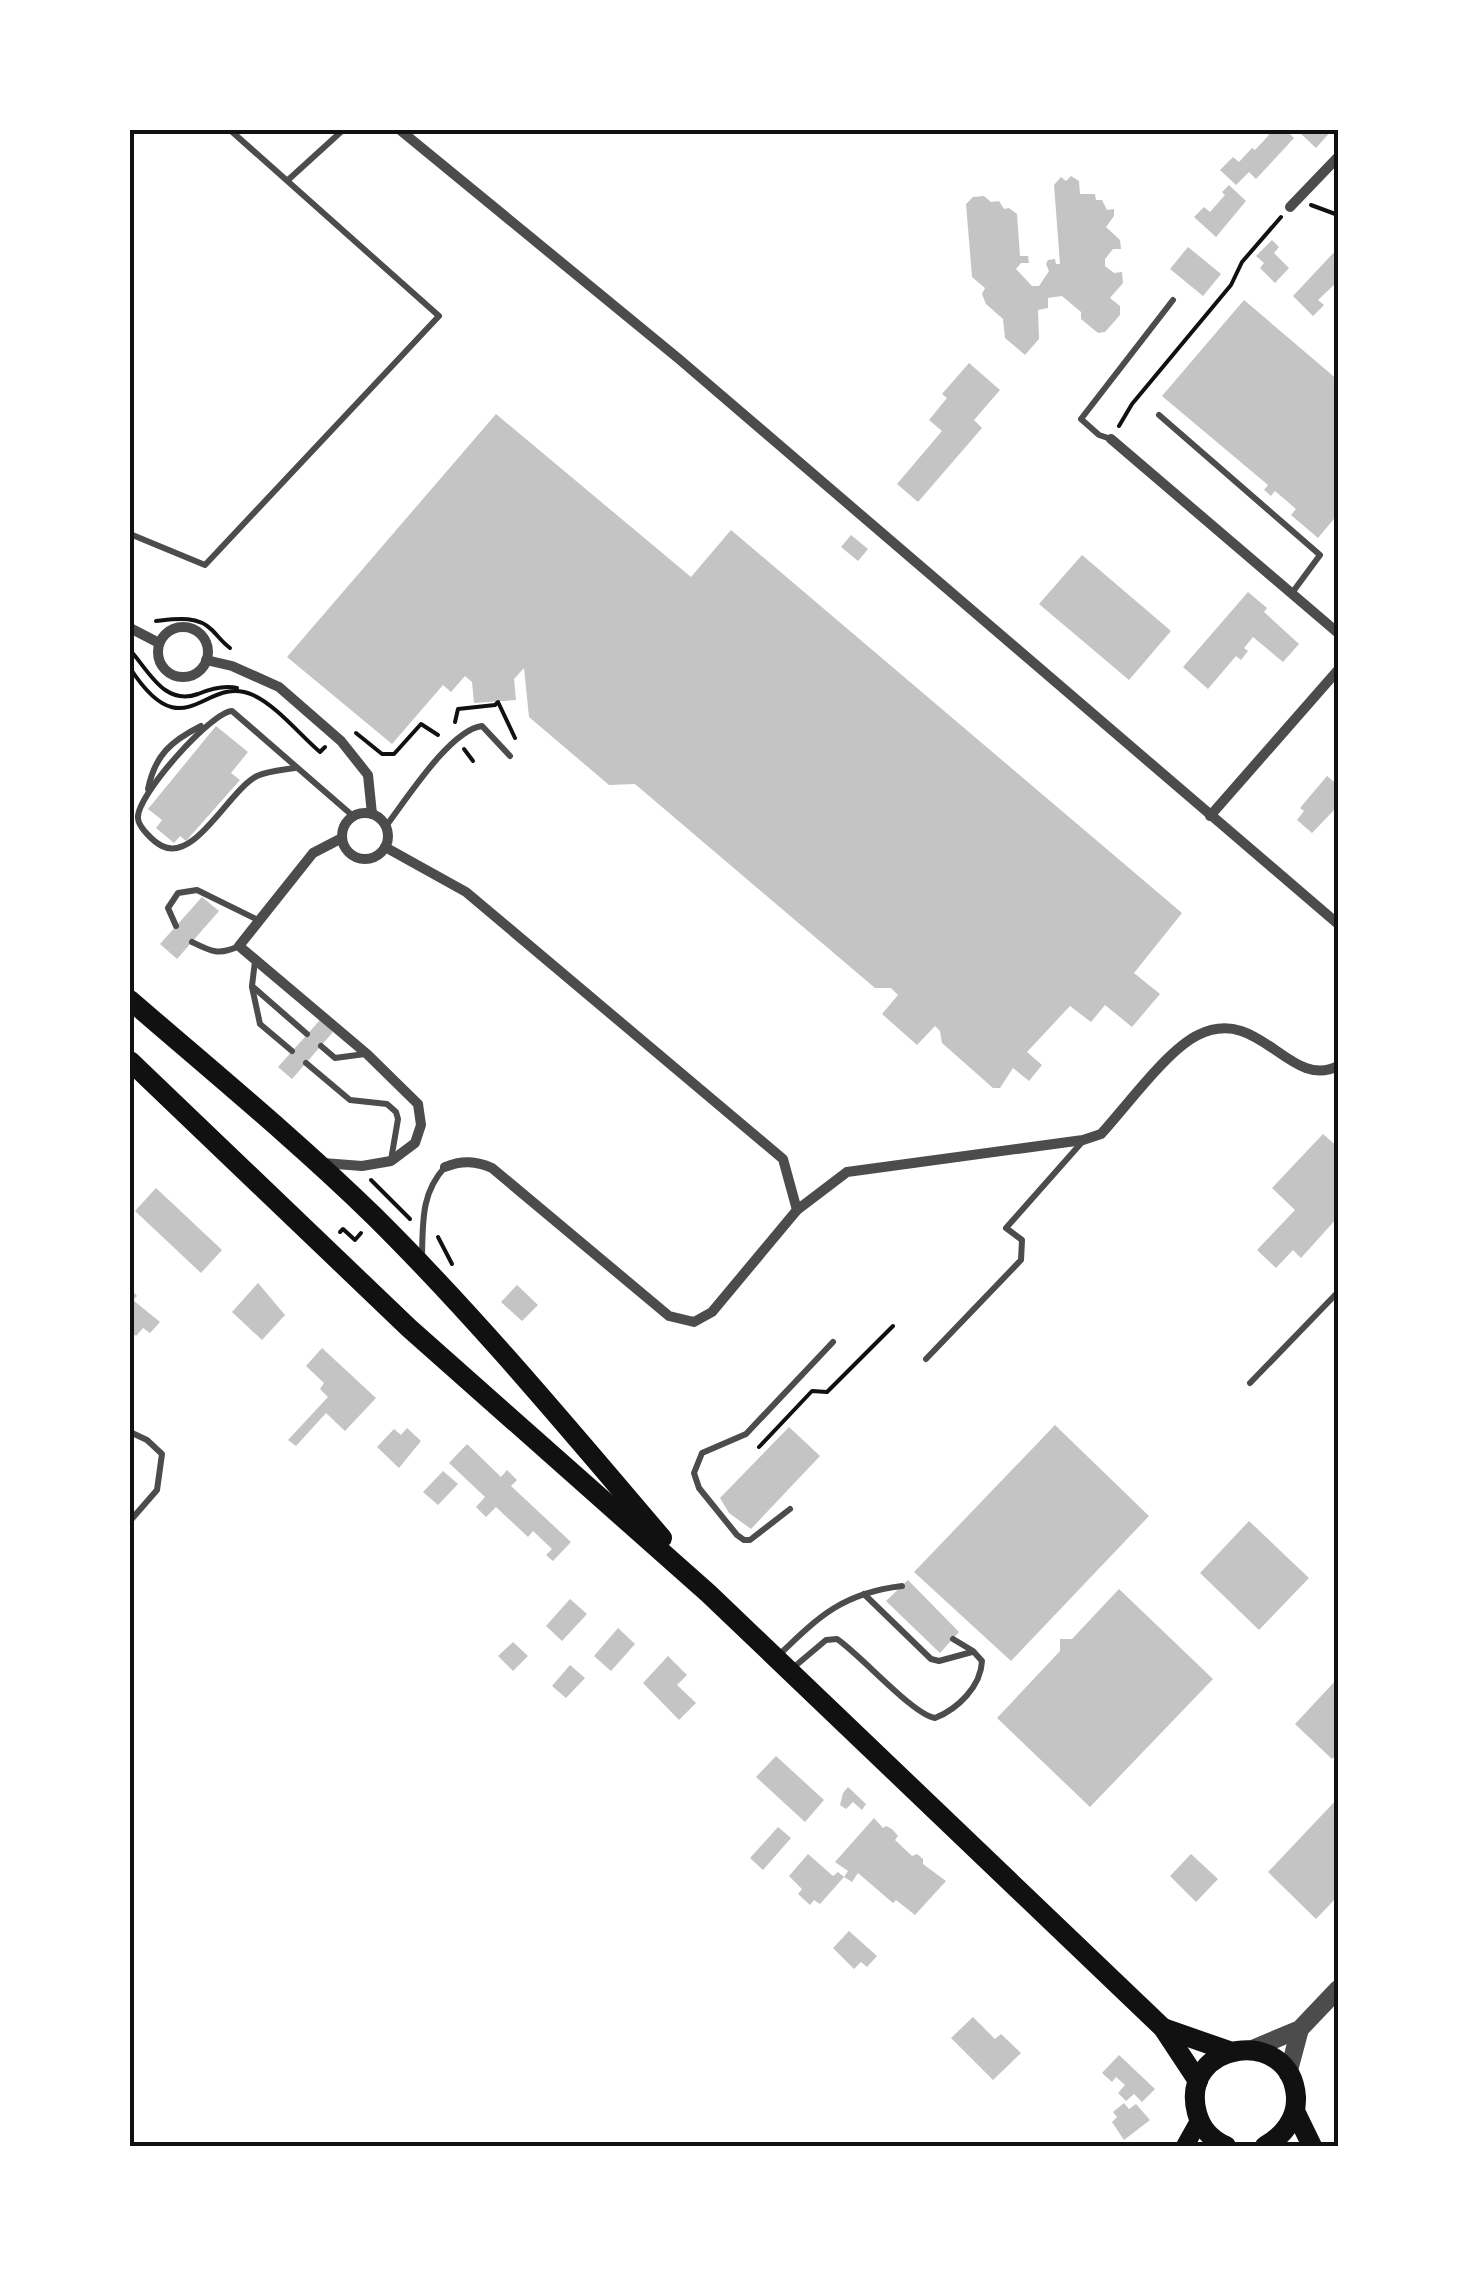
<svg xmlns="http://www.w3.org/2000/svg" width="1468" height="2276" viewBox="0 0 1468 2276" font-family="Helvetica,sans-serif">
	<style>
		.building { fill: #c4c4c4 }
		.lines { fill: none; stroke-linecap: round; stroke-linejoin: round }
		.path { stroke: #111; stroke-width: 4 }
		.service { stroke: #4c4c4c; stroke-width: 6 }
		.minor { stroke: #4c4c4c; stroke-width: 10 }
		.tertiary { stroke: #4c4c4c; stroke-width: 18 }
		.secondary { stroke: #111; stroke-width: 18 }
		.primary { stroke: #111; stroke-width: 20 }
		.neatline { fill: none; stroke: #111; stroke-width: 4 }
	</style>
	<rect width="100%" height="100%" fill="#fff"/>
	<g class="building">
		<path d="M1264 130H1286L1294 138 1256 179 1249 172 1236 185 1220 170 1233 157 1239 162 1252 148 1255 150 1269 135Z"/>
		<path d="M1297 130H1332L1316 148Z"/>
		<path d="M1071 176 1079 181 1080 194H1095L1096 200H1102L1107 210 1114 209V216L1106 227 1120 240 1121 249H1113L1105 259V266L1114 273 1122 272 1123 283 1110 298 1120 306V315L1105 332 1098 333 1081 319V312L1062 296 1048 298V308L1038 310 1039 339 1025 355 1005 338 1003 319 986 304 982 294 985 288 972 277 966 204 973 197 984 196 991 202 999 201 1004 209 1009 208 1017 214 1020 256H1028L1029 263H1021L1016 269 1032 286H1039L1049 271 1046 264 1048 260 1055 259 1056 264H1060L1054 185 1061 177 1066 181Z"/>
		<path d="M1229 185 1246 201 1216 237 1194 217 1204 207 1210 212 1225 195 1222 192Z"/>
		<path d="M1272 240 1279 247 1274 253 1289 268 1275 283 1260 268 1264 263 1256 256Z"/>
		<path d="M1188 247 1221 274 1203 296 1170 269Z"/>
		<path d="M1338 248V281L1318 300 1324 305 1313 316 1293 296Z"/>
		<path d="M1244 300 1338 380V514L1318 538 1291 515 1296 509 1275 491 1271 496 1264 490 1268 485 1162 396Z"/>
		<path d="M969 363 1000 390 974 420 982 428 918 502 897 484 942 431 929 420 947 398 942 394Z"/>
		<path d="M496 414 691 577 731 530 1182 913 1134 973 1160 994 1132 1027 1105 1005 1091 1022 1070 1006 1027 1052 1042 1065 1029 1081 1013 1068 1000 1088H993L942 1043 940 1031 935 1026 917 1045 882 1014 898 995 891 988H875L635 784 609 785 529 717 524 668 514 679 516 700 474 703 472 682 465 676 451 692 443 685 392 744 287 657Z"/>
		<path d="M851 535 868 549 858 561 841 547Z"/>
		<path d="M1082 555 1171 631 1129 680 1039 604Z"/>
		<path d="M1248 592 1267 608 1264 612 1299 644 1283 662 1253 637 1244 648 1248 651 1241 660 1236 656 1208 689 1183 667Z"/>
		<path d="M216 726 248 752 231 773 240 780 186 841 180 836 174 843 156 828 162 820 148 809Z"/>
		<path d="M1327 776 1338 785V806L1312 833 1297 820 1304 811 1300 808Z"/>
		<path d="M202 897 219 911 177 959 160 944Z"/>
		<path d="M320 1020 333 1032 292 1079 278 1067Z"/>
		<path d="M1323 1134 1338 1147V1217L1301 1258 1293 1250 1276 1268 1257 1250 1295 1210 1272 1188Z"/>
		<path d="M156 1188 222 1250 201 1273 135 1211Z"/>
		<path d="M258 1283 285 1315 262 1340 232 1312Z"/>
		<path d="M517 1285 538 1305 522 1321 501 1302Z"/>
		<path d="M130 1288 137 1296 133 1300 160 1322 150 1333 143 1328 136 1336 130 1331Z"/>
		<path d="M322 1348 376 1398 345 1431 326 1413 296 1446 288 1440 328 1397 320 1389 324 1383 306 1366Z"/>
		<path d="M1055 1425 1149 1516 1011 1661 914 1572Z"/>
		<path d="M789 1427 820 1456 751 1529 729 1513 720 1498Z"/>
		<path d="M407 1428 421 1441 399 1468 377 1447 394 1429 401 1435Z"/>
		<path d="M467 1444 501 1477 507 1470 517 1480 511 1486 571 1542 553 1561 546 1555 552 1549 533 1531 528 1537 496 1507 486 1517 476 1507 485 1497 449 1463Z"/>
		<path d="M443 1471 458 1484 438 1505 423 1492Z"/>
		<path d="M1249 1521 1309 1578 1259 1630 1200 1573Z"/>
		<path d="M908 1580 959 1632 940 1653 886 1601Z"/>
		<path d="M1119 1589 1213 1679 1090 1807 997 1718 1060 1651V1639H1072Z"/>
		<path d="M570 1599 587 1614 562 1641 546 1626Z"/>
		<path d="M618 1628 635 1644 611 1671 594 1656Z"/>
		<path d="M513 1642 528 1656 513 1671 498 1656Z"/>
		<path d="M668 1656 687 1675 677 1685 696 1703 679 1720 643 1683Z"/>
		<path d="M570 1665 585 1678 566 1698 552 1686Z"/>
		<path d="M1338 1678V1753L1332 1759 1295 1724Z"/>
		<path d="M776 1756 824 1800 805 1822 756 1777Z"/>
		<path d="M848 1787 866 1804 862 1810 853 1802 846 1809 840 1805 843 1793Z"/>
		<path d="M1338 1798V1896L1316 1919 1268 1872Z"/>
		<path d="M874 1818 883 1828 886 1826 892 1829 898 1836 895 1840 912 1856 917 1854 923 1859V1864L946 1881 915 1915 896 1900 893 1903 858 1873 852 1882 844 1877 848 1871 835 1862Z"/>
		<path d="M778 1827 791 1838 763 1870 750 1858Z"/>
		<path d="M808 1854 833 1876 838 1872 844 1877 820 1904 814 1900 810 1905 798 1894 802 1889 789 1876Z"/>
		<path d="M1191 1854 1218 1879 1196 1902 1170 1876Z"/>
		<path d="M849 1931 877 1956 867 1967 861 1962 854 1969 833 1948Z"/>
		<path d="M973 2017 995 2039 1001 2034 1021 2053 993 2080 951 2038Z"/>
		<path d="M1119 2055 1155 2089 1142 2102 1134 2094 1126 2101 1118 2093 1125 2085 1116 2077 1112 2082 1102 2073Z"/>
		<path d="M1124 2103 1129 2109 1136 2104 1150 2120 1124 2140 1112 2122 1117 2117 1113 2112Z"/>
	</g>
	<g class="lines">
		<g class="path">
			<path d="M1311 205 1338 215"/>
			<path d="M1119 426 1132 404 1231 285 1242 262 1281 217"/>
			<path d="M156 621C175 619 197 615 212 630 219 637 222 642 230 648"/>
			<path d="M130 650C149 671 164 706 198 694 210 689 224 685 237 688"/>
			<path d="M130 668C185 753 204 673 253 695 277 706 300 735 320 752L325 747"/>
			<path d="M455 722 458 709 495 705 498 702 515 738"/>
			<path d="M356 733 382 754H394L421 724 438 735"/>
			<path d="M464 749 473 761"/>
			<path d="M371 1180 410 1219"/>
			<path d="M340 1232 343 1229 355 1240 361 1233"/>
			<path d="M438 1237 452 1264"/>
			<path d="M759 1447 812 1391 827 1392 893 1326"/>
		</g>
		<g class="service">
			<path d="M288 180 343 130"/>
			<path d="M1159 415 1320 555 1292 593"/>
			<path d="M1111 439 1099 435 1081 419 1173 300"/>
			<path d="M130 534 205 565 439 316 230 130"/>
			<path d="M295 768C283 770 268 771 257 776 229 790 195 863 162 846 154 842 138 827 138 818 136 796 211 712 232 711L353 816"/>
			<path d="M148 789C155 755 171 741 201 726"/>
			<path d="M386 826C406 800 450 730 482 726L510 756"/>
			<path d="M176 926 168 908 178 893 197 890 258 920"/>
			<path d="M192 942C210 951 219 956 239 946"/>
			<path d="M255 961 252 986 307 1034"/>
			<path d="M252 987 260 1024 292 1051"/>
			<path d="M321 1046 335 1058 365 1054"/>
			<path d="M306 1063 350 1100 387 1104 396 1112 398 1119 391 1160"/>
			<path d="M422 1255C423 1222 421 1193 445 1167"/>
			<path d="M926 1359 1021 1260 1022 1240 1006 1228 1083 1141"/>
			<path d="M1250 1383 1338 1292"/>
			<path d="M130 1432 147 1440 162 1454 157 1490 130 1521"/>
			<path d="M790 1509 750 1540H744L737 1535 699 1488 694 1473 702 1453 746 1434 833 1342"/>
			<path d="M864 1594 931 1659 939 1661 972 1652"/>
			<path d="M780 1654C820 1615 844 1593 902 1586"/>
			<path d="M794 1667 826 1640 837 1639C862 1656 912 1714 935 1718 958 1709 981 1686 982 1661L973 1651 953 1639"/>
		</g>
		<g class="minor">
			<path d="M400 130 679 359 1338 924"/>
			<path d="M1290 207 1338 157"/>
			<path d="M1111 439 1338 633"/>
			<circle cx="183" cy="652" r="25"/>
			<path d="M130 628 159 643"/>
			<path d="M206 660 232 666 279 687 341 741 368 775 372 814"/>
			<circle cx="365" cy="836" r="23"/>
			<path d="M1210 816 1338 670"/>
			<path d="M385 847 466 892 783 1159 797 1210"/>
			<path d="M323 1163 362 1166 391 1161 415 1143 421 1125 418 1104 367 1054 239 946 313 853 342 838"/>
			<path d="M445 1167C462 1160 476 1161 492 1168L669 1316 694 1322 712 1312 797 1210 847 1172 1083 1140 1101 1134C1126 1107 1167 1050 1198 1035 1260 1004 1289 1091 1338 1066"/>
		</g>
		<g class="tertiary">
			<path d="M1250 2050 1300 2029 1338 1989"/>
			<path d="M1288 2074 1300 2029"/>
		</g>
		<path class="secondary" d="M1185 2146 1199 2121"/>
		<g class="primary">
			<path d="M130 1000C212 1071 296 1140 374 1216 476 1317 569 1429 662 1538"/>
			<path d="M130 1061 409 1328 708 1593 1163 2028 1198 2081"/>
			<path d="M1163 2028 1229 2051"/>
			<path d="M1295 2111 1312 2146"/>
			<path d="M1226 2146C1212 2140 1201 2128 1197 2113 1178 2041 1291 2025 1296 2097 1297 2119 1283 2136 1265 2146"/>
		</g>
	</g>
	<rect width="1468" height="2276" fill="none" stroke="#ffffff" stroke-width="265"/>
	<rect x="132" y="132" width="1204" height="2012" class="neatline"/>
</svg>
